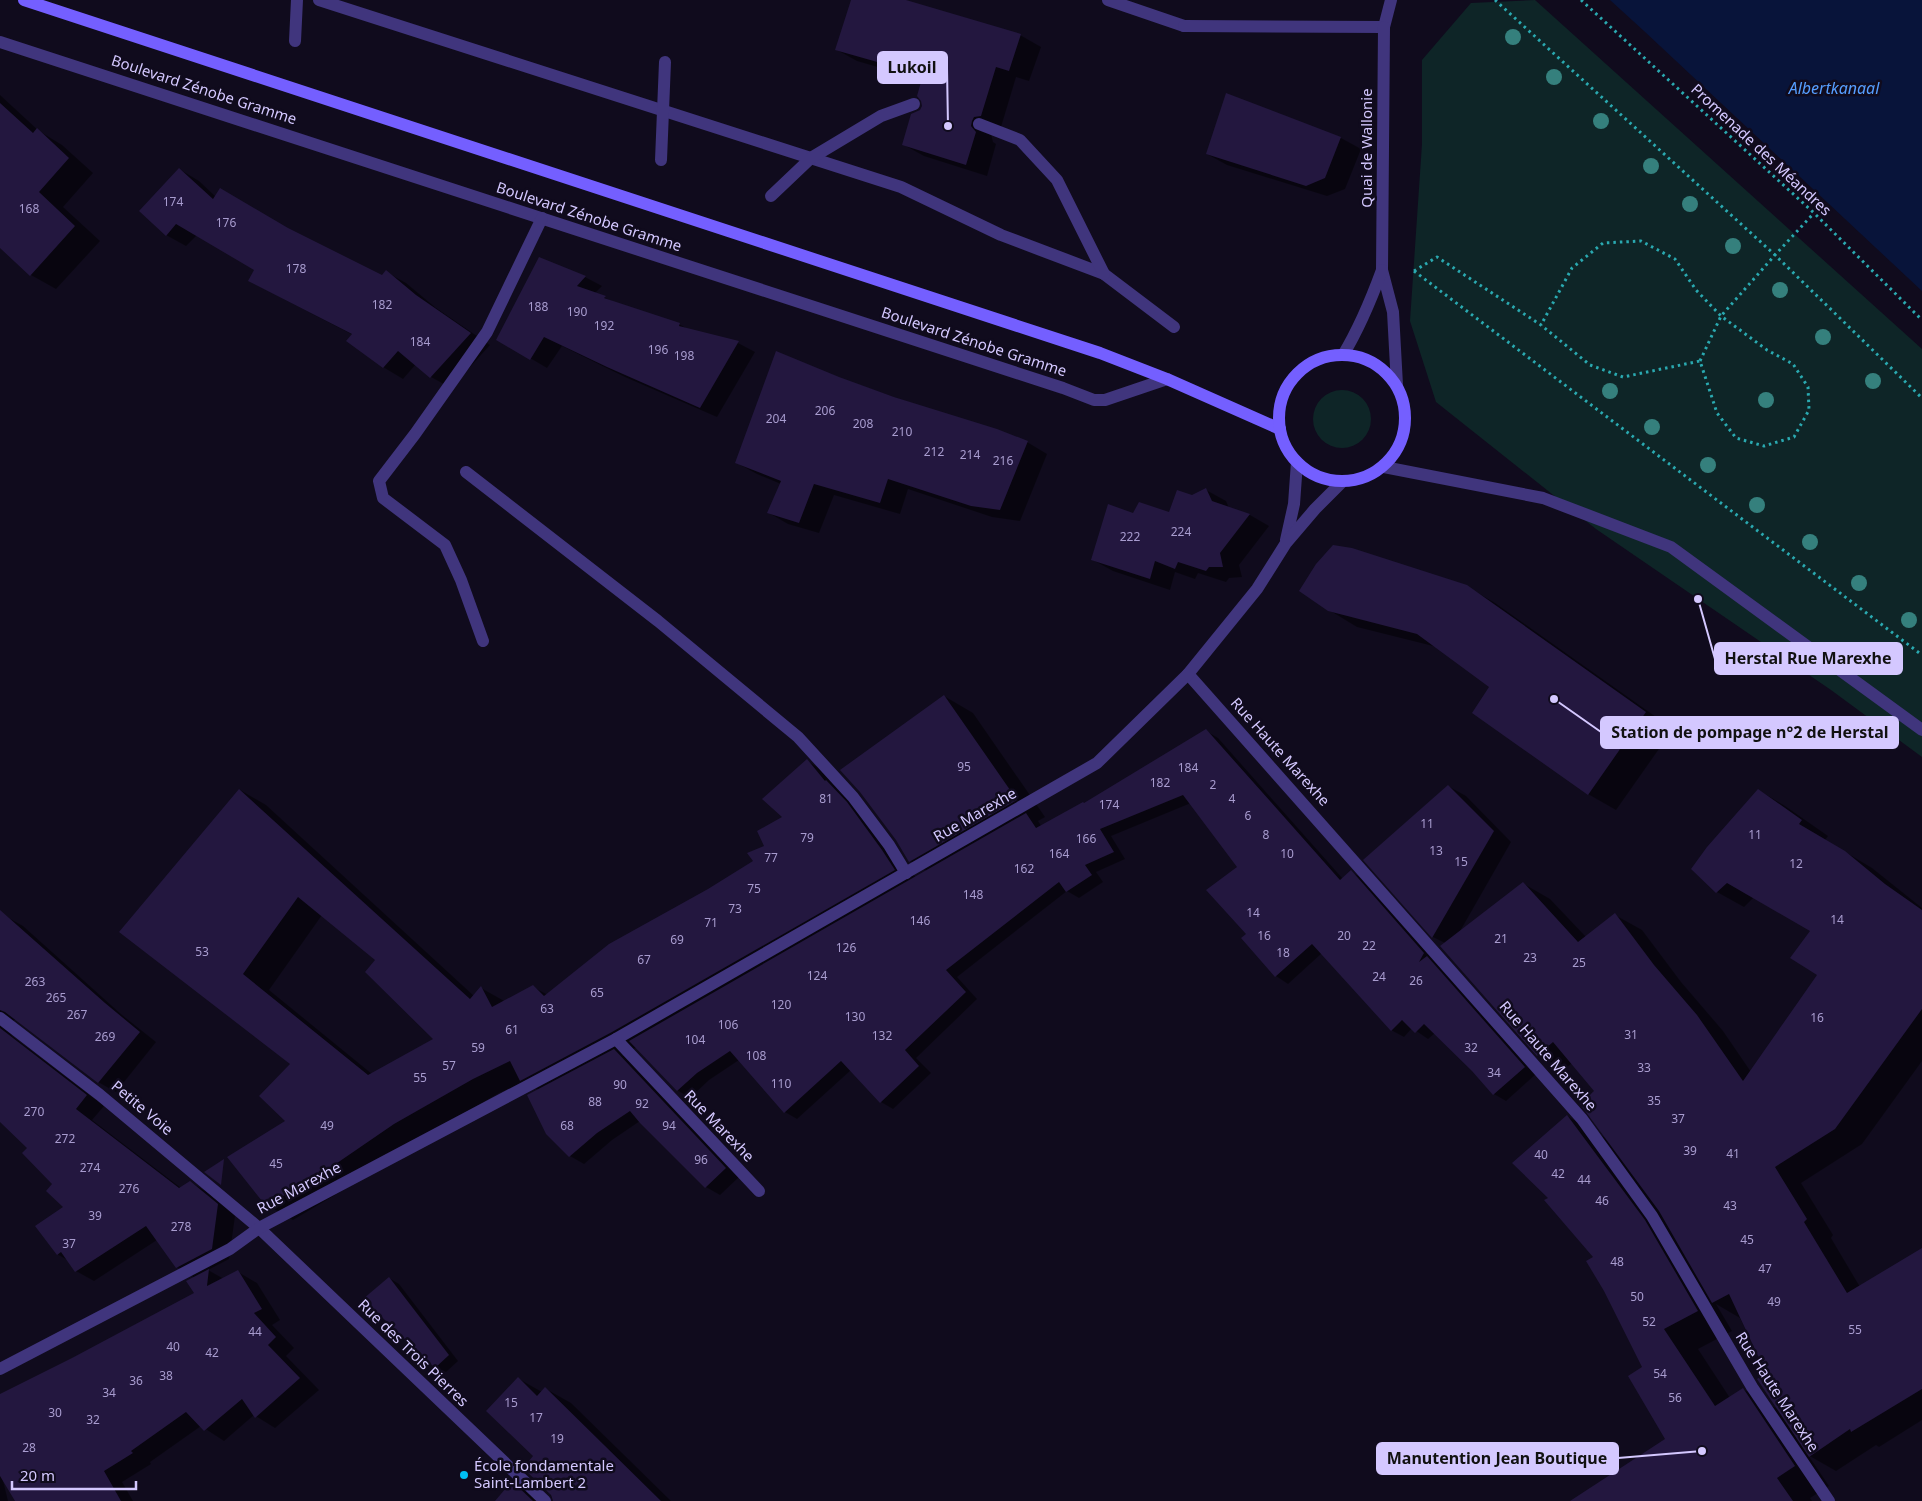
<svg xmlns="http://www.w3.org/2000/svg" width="1922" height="1501" viewBox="0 0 1922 1501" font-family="'Noto Sans',sans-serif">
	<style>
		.green { fill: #0e2527 }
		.water { fill: #08143a }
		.shadow { fill: #0007; fill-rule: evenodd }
		.building { fill: #23173f; fill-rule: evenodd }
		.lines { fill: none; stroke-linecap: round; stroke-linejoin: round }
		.path { stroke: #2aa9b0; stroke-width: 3; stroke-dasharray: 2.5 4; stroke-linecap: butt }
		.service { stroke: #40357d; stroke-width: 12 }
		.minor { stroke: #40357d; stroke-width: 12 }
		.secondary { stroke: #745fff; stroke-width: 12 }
		.tree { fill: #35807d }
		.poi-dot { fill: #00bff3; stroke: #100b1d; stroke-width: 2 }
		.labels { text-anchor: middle; stroke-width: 5; stroke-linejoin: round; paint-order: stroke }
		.number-label { font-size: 12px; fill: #a89ccf }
		.street-label { font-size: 15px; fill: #d4c8ff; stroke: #100b1d }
		.poi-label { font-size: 15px; fill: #d4c8ff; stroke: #100b1d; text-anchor: start }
		.water-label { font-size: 16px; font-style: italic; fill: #569eff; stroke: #100b1d }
		.leader { fill: none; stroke: #d4c8ff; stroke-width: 2 }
		.callout-dot { fill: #d4c8ff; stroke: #100b1d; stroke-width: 2 }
		.callout { fill: #d4c8ff; stroke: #d4c8ff; stroke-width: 2 }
		.callout-label { font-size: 16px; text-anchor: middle; font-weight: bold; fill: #111 }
	</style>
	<rect width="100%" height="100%" fill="#100b1d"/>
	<g class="green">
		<path d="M1535 0 1922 349V757L1831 690 1596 529 1436 402 1410 321 1422 144V60L1471 3Z"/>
		<circle cx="1342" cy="419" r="29"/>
	</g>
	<path class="water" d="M1610 0H1922V291L1644 31Z"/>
	<g class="shadow">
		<path d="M853 0H902L1020 35 1041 47 1029 81 1016 77 1001 127 991 134 993 142 996 144 987 176 924 156 904 145 923 106V80L857 61 837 50Z"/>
		<path d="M0 95 39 131 62 145 93 173 63 207 100 241 56 289 31 275 0 246Z"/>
		<path d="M1227 95 1341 138 1361 149 1345 189 1327 196 1227 165 1207 154Z"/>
		<path d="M179 169 199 181 216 197 287 229 382 277 386 272 406 283 436 308 490 345 451 388 431 377 416 364 403 379 383 367 353 335 249 281 255 269 197 235 186 246 166 235Z"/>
		<path d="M585 277 602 286 595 293 616 303 679 324 689 330 738 343 755 352 717 417 625 377 562 346 547 368 498 339Z"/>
		<path d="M838 378 1027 442 1047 454 1020 521 992 517 908 489 900 514 834 495 819 533 788 524 769 513 781 484 757 474 737 463Z"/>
		<path d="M1206 490 1226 501 1229 508 1250 515 1269 526 1239 565 1242 577 1229 578 1226 582 1198 573 1195 579 1175 572 1170 590 1113 571 1093 560 1134 515 1170 513 1193 496Z"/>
		<path d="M1466 586 1495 603 1673 729 1616 810 1588 794 1490 686 1437 647 1357 627 1329 610Z"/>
		<path d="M944 696 973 713 1045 817 1038 821 1042 827 1084 804 1206 731 1218 738 1343 879 1351 872 1363 879 1536 1074 1506 1101 1494 1094 1473 1070 1435 1033 1428 1039 1412 1028 1404 1037 1391 1030 1322 953 1288 984 1276 976 1243 939 1248 934 1239 868 1191 803 1111 836 1125 859 1096 872 1103 882 1079 898 1067 891 957 977 977 999 916 1058 931 1073 893 1109 881 1102 851 1070 797 1119 785 1112 739 1060 709 1080 690 1098 677 1090 637 1047 622 1055 629 1059 739 1177 720 1195 706 1187 640 1121 612 1140 584 1164 570 1156 539 1090 524 1082 499 1093 420 1139 350 1186 293 1220 267 1205 287 1121 291 1064 121 932 240 790 266 805 474 996 481 988 506 1002 533 987 548 995 754 861 784 817 807 761 833 776 908 866 916 878 927 871 910 861ZM322 915 376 960 435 1039 372 1074 269 990Z"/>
		<path d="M1448 786 1466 796 1511 842 1459 933 1524 884 1550 899 1586 937 1615 915 1642 930 1681 982 1723 1031 1751 1072 1819 975 1812 931 1754 897 1744 907 1717 892 1758 790 1785 806 1828 836 1825 840 1872 868 1922 908V1061L1862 1144 1801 1183 1833 1235 1831 1238 1860 1287 1922 1249V1420L1879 1447 1876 1445 1836 1471 1808 1455 1829 1486 1810 1498 1812 1501H1572L1667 1439 1644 1368 1605 1290 1595 1257 1549 1198 1567 1116 1607 1139 1596 1091 1572 1063 1564 1070 1538 1055 1445 943 1433 937 1365 860ZM1716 1304 1740 1318 1767 1374 1779 1410 1743 1389 1730 1398 1698 1349 1732 1331Z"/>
		<path d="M5 916 23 926 122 1015 156 1042 116 1092 98 1082 19 1020H14L9 1028 12 1036 104 1106 92 1120 181 1188 190 1182 207 1192 235 1216 229 1259 208 1270 224 1279 238 1272 257 1283 280 1320 272 1325 294 1348 286 1356 319 1390 275 1428 254 1415 224 1441 201 1426 150 1462 151 1464 122 1482 133 1501H46L0 1423V1396L196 1294 195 1278 177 1267 157 1240 94 1281 76 1271 69 1261 57 1254 65 1208 54 1184 0 1107V917Z"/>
		<path d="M389 1278 399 1284 458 1361 446 1372 436 1367Z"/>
		<path d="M519 1379 542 1392 546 1389 571 1403 671 1501H553L534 1456Z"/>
		<path d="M0 1468 8 1501H0Z"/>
		<path d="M512 1482 538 1497 542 1501H497Z"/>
	</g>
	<g class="building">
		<path d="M851 0H906L1021 34 1009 71 996 67 981 116 974 117 972 121 971 126 976 132 966 165 902 145 911 114 920 110 922 106 921 101 917 96 923 75 835 50Z"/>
		<path d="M1226 93 1341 137 1325 178 1306 186 1206 154Z"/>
		<path d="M0 103 33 133 37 128 69 158 39 192 75 226 30 276 0 248Z"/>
		<path d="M179 168 213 199 220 188 288 228 382 275 386 270 416 295 471 333 430 378 398 351 383 368 346 341 352 334 248 281 254 270 176 224 166 236 139 211Z"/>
		<path d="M539 257 586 276 577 286 606 296 604 298 680 323 679 326 739 341 700 408 607 367 544 337 530 360 496 340Z"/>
		<path d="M776 351 839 377 894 397 997 429 1028 441 1000 510 971 506 888 479 880 503 814 484 799 523 767 513 781 481 735 463Z"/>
		<path d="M1206 488 1212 501 1250 514 1220 553 1223 567H1209L1206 571 1178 562 1175 569 1155 561 1150 579 1091 560 1108 504 1133 513 1139 502 1169 512 1177 490 1192 495Z"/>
		<path d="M1333 545 1352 548 1467 585 1646 712 1588 795 1472 713 1489 687 1417 634 1328 611 1299 591 1316 564Z"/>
		<path d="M944 695 1017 800 909 862 896 840 860 792 840 770Z"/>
		<path d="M1206 729 1340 880 1351 870 1424 953 1419 962 1427 956 1525 1067 1493 1095 1472 1071 1424 1024 1415 1033 1402 1020 1391 1031 1312 944 1275 977 1241 938 1246 934 1206 890 1237 867 1183 795 1100 829 1114 852 1085 865 1092 875 1066 892 1059 882 946 970 966 992 905 1050 919 1066 880 1103 841 1061 784 1113 730 1051 697 1073 677 1091 629 1041 1026 813 1036 828 1083 802 1084 803Z"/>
		<path d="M807 759 825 781 826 780 847 802 882 850 895 870 612 1032 520 1081 510 1061 473 1079 394 1124 324 1172 266 1206 227 1157 285 1121 259 1096 290 1064 119 932 239 789 470 999 481 986 492 1007 533 985 544 996 609 944 708 889 753 861 747 853 764 846 757 831 782 817 762 799ZM298 897 375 960 365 972 433 1039 368 1075 243 974Z"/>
		<path d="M1448 785 1494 831 1432 938 1363 860Z"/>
		<path d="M1758 789 1802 820 1799 824 1845 851 1885 884 1922 910V1009L1835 1129 1775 1167 1807 1219 1804 1222 1847 1293 1922 1248V1389L1851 1432 1850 1429 1809 1457 1757 1379 1766 1373 1729 1294 1712 1303 1659 1211 1580 1104 1594 1091 1553 1042 1537 1056 1440 946 1523 882 1578 942 1615 913 1654 965 1697 1015 1743 1081 1817 975 1790 958 1810 931 1727 883 1716 893 1691 869 1707 847Z"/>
		<path d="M0 910 105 1003 140 1032 98 1083 5 1012 0 1010Z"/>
		<path d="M0 1028 87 1095 76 1109 179 1188 190 1181 218 1204 212 1249 176 1268 146 1226 75 1272 61 1252 57 1255 35 1226 63 1207 46 1191 52 1184 22 1153 27 1148 0 1122Z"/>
		<path d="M614 1049 726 1168 705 1188 640 1123 630 1111 597 1133 569 1157 546 1134 527 1095Z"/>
		<path d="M1567 1115 1645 1220 1698 1311 1664 1329 1715 1406 1743 1388 1795 1466 1777 1478 1793 1501H1570L1665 1439 1628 1376 1642 1367 1604 1291 1586 1261 1593 1257 1544 1200 1548 1198 1512 1163Z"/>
		<path d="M224 1159 221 1185 204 1172Z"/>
		<path d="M209 1269 207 1286 238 1270 262 1309 254 1313 276 1337 268 1345 300 1378 255 1418 242 1399 204 1431 186 1412 131 1451 133 1453 104 1471 121 1501H15L0 1476V1394L72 1358 194 1293 186 1281Z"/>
		<path d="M389 1277 449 1355 435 1368 363 1299Z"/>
		<path d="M518 1377 537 1396 545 1387 661 1501H553L551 1495 523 1468 533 1456 486 1411Z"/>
		<path d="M512 1481 533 1501H495Z"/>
	</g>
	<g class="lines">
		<g class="path">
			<path d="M1495 0 1775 255 1922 398"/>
			<path d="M1581 0 1814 213 1922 320"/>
			<path d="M1414 271 1437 257 1541 325 1590 365 1623 377 1700 361 1717 413 1736 438 1764 446 1794 437 1809 410 1808 387 1793 364 1767 350 1721 316 1696 290 1675 259 1641 241 1603 243 1572 268 1541 325"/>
			<path d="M1414 271 1922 655"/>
			<path d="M1700 361 1721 316 1775 255 1814 213"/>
		</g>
		<g class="service">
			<path d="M319 0 901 187 1001 235 1104 274 1174 327"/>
			<path d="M1108 0 1184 26"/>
			<path d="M295 41 297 0"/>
			<path d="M0 42 1063 388 1094 400H1105L1167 379"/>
			<path d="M979 124 1020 140 1057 180 1104 274"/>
			<path d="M661 160 665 62"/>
			<path d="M771 196 811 158 881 116 914 104"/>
			<path d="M466 472 658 621 798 737 853 797 889 845 906 873"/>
			<path d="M483 641 461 580 445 545 383 498 379 481 415 434 487 332 542 218"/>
			<path d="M616 1039 759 1191"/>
		</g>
		<g class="minor">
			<path d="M1184 26 1384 27 1391 0"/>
			<path d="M1384 27 1382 270 1393 312 1397 385"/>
			<path d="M1343 355C1360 327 1371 300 1382 270"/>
			<path d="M1384 467 1543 498 1671 547 1922 730"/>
			<path d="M1286 540 1294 504 1297 462"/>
			<path d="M1188 674 1582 1119 1652 1216 1752 1387 1829 1501"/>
			<path d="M0 1018 100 1095 259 1228 545 1501"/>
			<path d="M0 1369 230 1249 259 1228 616 1039 1097 763 1188 674 1257 589 1286 543 1315 509 1342 482"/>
		</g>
		<g class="secondary">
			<path d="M24 0 1100 353 1167 379 1280 429"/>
			<circle cx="1342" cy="418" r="63"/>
		</g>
	</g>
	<g class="tree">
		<circle cx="1513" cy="37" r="8"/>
		<circle cx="1554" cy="77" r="8"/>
		<circle cx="1601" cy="121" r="8"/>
		<circle cx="1651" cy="166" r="8"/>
		<circle cx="1690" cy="204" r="8"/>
		<circle cx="1733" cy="246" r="8"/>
		<circle cx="1780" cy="290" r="8"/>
		<circle cx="1823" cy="337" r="8"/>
		<circle cx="1873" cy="381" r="8"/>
		<circle cx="1610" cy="391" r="8"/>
		<circle cx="1766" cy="400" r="8"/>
		<circle cx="1652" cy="427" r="8"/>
		<circle cx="1708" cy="465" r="8"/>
		<circle cx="1757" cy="505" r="8"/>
		<circle cx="1810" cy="542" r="8"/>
		<circle cx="1859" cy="583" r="8"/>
		<circle cx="1909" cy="620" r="8"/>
	</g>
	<circle class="poi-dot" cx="464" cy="1475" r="5"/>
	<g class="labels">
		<g class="number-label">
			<text x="173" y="206">174</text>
			<text x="29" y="213">168</text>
			<text x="226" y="227">176</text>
			<text x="296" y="273">178</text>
			<text x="382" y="309">182</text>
			<text x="538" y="311">188</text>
			<text x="577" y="316">190</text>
			<text x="604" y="330">192</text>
			<text x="420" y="346">184</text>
			<text x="658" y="354">196</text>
			<text x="684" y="360">198</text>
			<text x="825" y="415">206</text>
			<text x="776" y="423">204</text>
			<text x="863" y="428">208</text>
			<text x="902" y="436">210</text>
			<text x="934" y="456">212</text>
			<text x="970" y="459">214</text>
			<text x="1003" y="465">216</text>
			<text x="1181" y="536">224</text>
			<text x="1130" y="541">222</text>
			<text x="964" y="771">95</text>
			<text x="1188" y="772">184</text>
			<text x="1160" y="787">182</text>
			<text x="1213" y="789">2</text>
			<text x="826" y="803">81</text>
			<text x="1232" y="803">4</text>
			<text x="1109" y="809">174</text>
			<text x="1248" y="820">6</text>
			<text x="1427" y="828">11</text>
			<text x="1266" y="839">8</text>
			<text x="1755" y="839">11</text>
			<text x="807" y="842">79</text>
			<text x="1086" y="843">166</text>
			<text x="1436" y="855">13</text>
			<text x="1059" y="858">164</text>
			<text x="1287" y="858">10</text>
			<text x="771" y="862">77</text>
			<text x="1461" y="866">15</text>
			<text x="1796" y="868">12</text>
			<text x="1024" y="873">162</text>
			<text x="754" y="893">75</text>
			<text x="973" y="899">148</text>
			<text x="735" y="913">73</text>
			<text x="1253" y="917">14</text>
			<text x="1837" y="924">14</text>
			<text x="920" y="925">146</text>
			<text x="711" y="927">71</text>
			<text x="1264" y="940">16</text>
			<text x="1344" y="940">20</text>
			<text x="1501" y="943">21</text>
			<text x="677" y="944">69</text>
			<text x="1369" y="950">22</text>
			<text x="846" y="952">126</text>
			<text x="202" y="956">53</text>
			<text x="1283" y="957">18</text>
			<text x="1530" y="962">23</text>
			<text x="644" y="964">67</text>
			<text x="1579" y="967">25</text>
			<text x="817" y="980">124</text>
			<text x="1379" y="981">24</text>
			<text x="1416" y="985">26</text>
			<text x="35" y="986">263</text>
			<text x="597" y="997">65</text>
			<text x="56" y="1002">265</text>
			<text x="781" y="1009">120</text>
			<text x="547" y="1013">63</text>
			<text x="77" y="1019">267</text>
			<text x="855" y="1021">130</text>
			<text x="1817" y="1022">16</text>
			<text x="728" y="1029">106</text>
			<text x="512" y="1034">61</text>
			<text x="1631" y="1039">31</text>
			<text x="882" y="1040">132</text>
			<text x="105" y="1041">269</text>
			<text x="695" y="1044">104</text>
			<text x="478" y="1052">59</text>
			<text x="1471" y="1052">32</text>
			<text x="756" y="1060">108</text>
			<text x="449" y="1070">57</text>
			<text x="1644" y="1072">33</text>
			<text x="1494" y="1077">34</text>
			<text x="420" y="1082">55</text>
			<text x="781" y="1088">110</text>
			<text x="620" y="1089">90</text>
			<text x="1654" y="1105">35</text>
			<text x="595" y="1106">88</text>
			<text x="642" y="1108">92</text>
			<text x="34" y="1116">270</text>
			<text x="1678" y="1123">37</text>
			<text x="327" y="1130">49</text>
			<text x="567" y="1130">68</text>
			<text x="669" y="1130">94</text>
			<text x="65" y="1143">272</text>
			<text x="1690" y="1155">39</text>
			<text x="1733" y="1158">41</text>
			<text x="1541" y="1159">40</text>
			<text x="701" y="1164">96</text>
			<text x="276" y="1168">45</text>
			<text x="90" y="1172">274</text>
			<text x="1558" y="1178">42</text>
			<text x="1584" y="1184">44</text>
			<text x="129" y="1193">276</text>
			<text x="1602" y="1205">46</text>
			<text x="1730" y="1210">43</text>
			<text x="95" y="1220">39</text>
			<text x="181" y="1231">278</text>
			<text x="1747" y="1244">45</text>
			<text x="69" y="1248">37</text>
			<text x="1617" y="1266">48</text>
			<text x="1765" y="1273">47</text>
			<text x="1637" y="1301">50</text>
			<text x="1774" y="1306">49</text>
			<text x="1649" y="1326">52</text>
			<text x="1855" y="1334">55</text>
			<text x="255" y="1336">44</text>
			<text x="173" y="1351">40</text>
			<text x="212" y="1357">42</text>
			<text x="1660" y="1378">54</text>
			<text x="166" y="1380">38</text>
			<text x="136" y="1385">36</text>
			<text x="109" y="1397">34</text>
			<text x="1675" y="1402">56</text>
			<text x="511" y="1407">15</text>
			<text x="55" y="1417">30</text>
			<text x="536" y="1422">17</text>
			<text x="93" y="1424">32</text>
			<text x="557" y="1443">19</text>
			<text x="29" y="1452">28</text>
		</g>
		<g class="street-label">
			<text transform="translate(204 90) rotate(18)" y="5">Boulevard Zénobe Gramme</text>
			<text transform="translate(1367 148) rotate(-90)" y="5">Quai de Wallonie</text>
			<text transform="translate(1761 150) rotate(43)" y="5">Promenade des Méandres</text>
			<text transform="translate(589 217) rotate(18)" y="5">Boulevard Zénobe Gramme</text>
			<text transform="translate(974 342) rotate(18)" y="5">Boulevard Zénobe Gramme</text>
			<text transform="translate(1280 752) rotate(48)" y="5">Rue Haute Marexhe</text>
			<text transform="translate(975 815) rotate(-30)" y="5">Rue Marexhe</text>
			<text transform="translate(1548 1056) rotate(49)" y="5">Rue Haute Marexhe</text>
			<text transform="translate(142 1108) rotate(40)" y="5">Petite Voie</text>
			<text transform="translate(719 1126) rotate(46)" y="5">Rue Marexhe</text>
			<text transform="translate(299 1188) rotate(-28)" y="5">Rue Marexhe</text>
			<text transform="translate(413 1353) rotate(44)" y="5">Rue des Trois Pierres</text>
			<text transform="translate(1777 1392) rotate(57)" y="5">Rue Haute Marexhe</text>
		</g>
		<g class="poi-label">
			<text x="474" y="1471">École fondamentale<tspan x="474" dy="17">Saint-Lambert 2</tspan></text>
		</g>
		<g class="water-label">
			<text x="1834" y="94">Albertkanaal</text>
		</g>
	</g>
	<path class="leader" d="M948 126L947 68M1698 599L1715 659M1554 699L1601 732M1702 1451L1618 1458"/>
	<g class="callout-dot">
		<circle cx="948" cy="126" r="5"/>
		<circle cx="1698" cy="599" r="5"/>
		<circle cx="1554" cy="699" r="5"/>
		<circle cx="1702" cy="1451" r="5"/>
	</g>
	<g class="callout">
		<rect x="878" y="52" width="69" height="31" rx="5"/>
		<rect x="1715" y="643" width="187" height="31" rx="5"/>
		<rect x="1601" y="717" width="297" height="31" rx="5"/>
		<rect x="1377" y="1443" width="241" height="31" rx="5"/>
	</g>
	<g class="callout-label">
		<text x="912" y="73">Lukoil</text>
		<text x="1808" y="664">Herstal Rue Marexhe</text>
		<text x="1750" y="738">Station de pompage n°2 de Herstal</text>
		<text x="1497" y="1464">Manutention Jean Boutique</text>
	</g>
	<path d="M12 1481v8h124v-8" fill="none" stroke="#d4c8ff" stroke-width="2.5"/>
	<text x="20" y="1481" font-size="15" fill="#d4c8ff" stroke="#100b1d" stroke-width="4" paint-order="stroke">20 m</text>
</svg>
